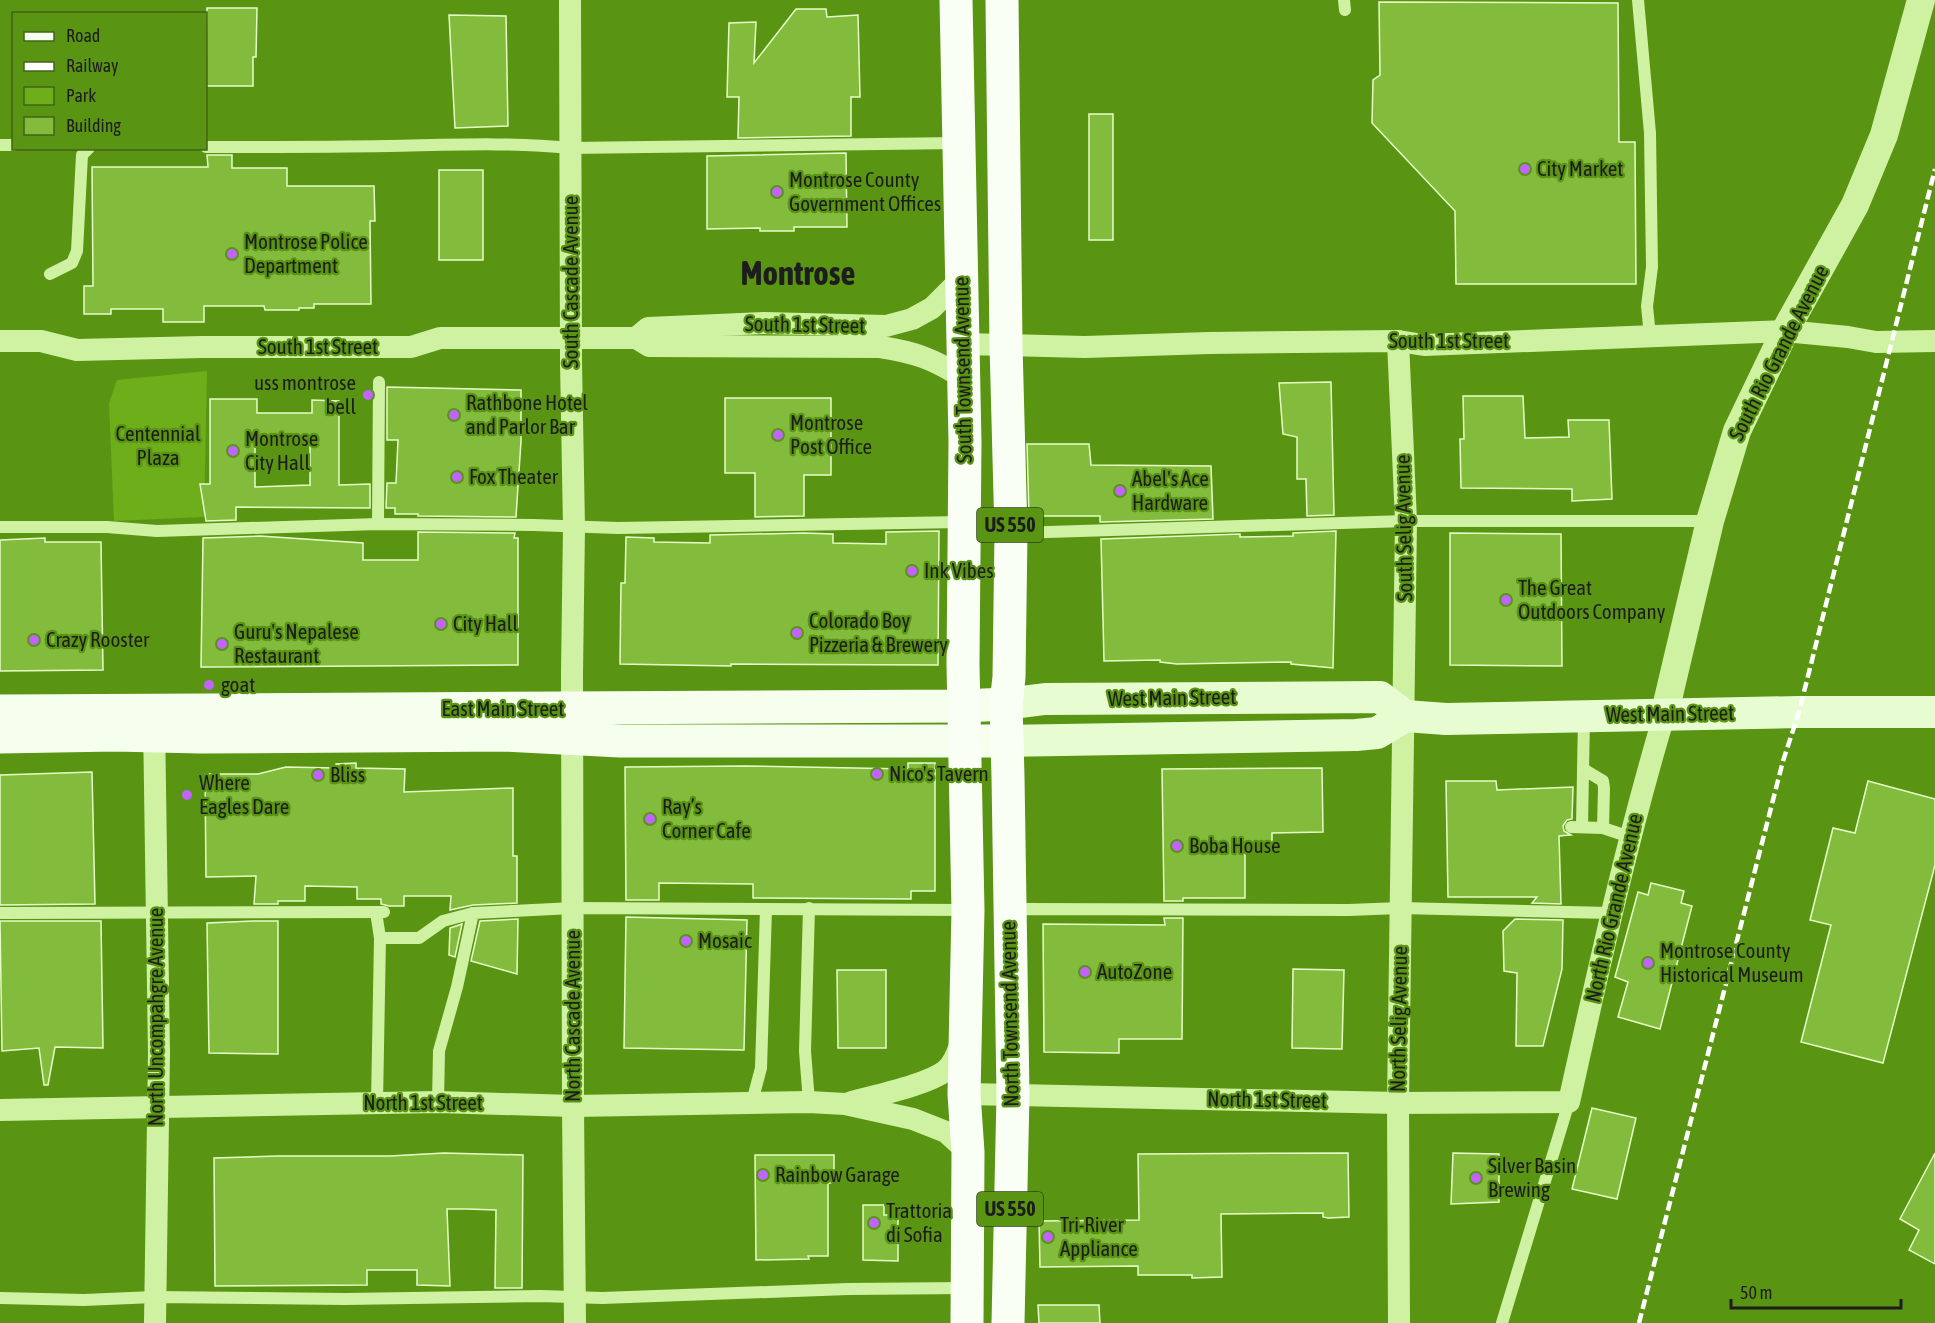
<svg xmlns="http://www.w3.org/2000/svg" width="1935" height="1323" viewBox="0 0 1935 1323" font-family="'Asap Condensed',sans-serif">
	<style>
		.green { fill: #6eae1b }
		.building { fill: #83bc3c; stroke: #e6fdc9; stroke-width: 1.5; fill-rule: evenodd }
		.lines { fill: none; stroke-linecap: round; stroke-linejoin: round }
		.service { stroke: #cff2a2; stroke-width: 12 }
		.minor { stroke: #cff2a2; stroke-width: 22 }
		.tertiary { stroke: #cff2a2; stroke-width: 28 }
		.secondary { stroke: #e8fcd1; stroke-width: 32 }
		.primary { stroke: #f6ffed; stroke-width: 33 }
		.trunk { stroke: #fafff6; stroke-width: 33 }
		.rail { stroke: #fff; stroke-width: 4.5; stroke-dasharray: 10 4.5; stroke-linecap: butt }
		.poi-dot { fill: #c163ff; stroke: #5a9413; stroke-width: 2 }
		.labels { text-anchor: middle; stroke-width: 4.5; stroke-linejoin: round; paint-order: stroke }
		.shield { fill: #5a9413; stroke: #2f411a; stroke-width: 1.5 }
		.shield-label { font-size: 20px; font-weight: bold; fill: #1d1d1d }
		.poi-label { font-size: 21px; fill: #1d1d1d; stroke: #5a9413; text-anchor: start }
		.street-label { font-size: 21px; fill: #1d1d1d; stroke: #5a9413 }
		.park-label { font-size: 21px; fill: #1c1d1a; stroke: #5a9413 }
		.town-label { font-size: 33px; font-weight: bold; fill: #1d1d1d; stroke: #5a9413 }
	</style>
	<rect width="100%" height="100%" fill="#5a9413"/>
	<path class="green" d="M207 371 204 517 114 521 109 403 117 380Z"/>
	<g class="building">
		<path d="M1379 2 1618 3 1619 142H1635L1636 284H1456L1455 211 1372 123 1373 80 1380 75Z"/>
		<path d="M207 8H257L256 57H253V86H206Z"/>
		<path d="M796 9H826L827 17 858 15 860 97H851V136L738 138 739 97H727L729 23 756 22 754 63Z"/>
		<path d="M449 15 506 16 508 126 455 128Z"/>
		<rect x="1089" y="114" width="24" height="126"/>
		<path d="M846 153 847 227H794V231H760V228L707 229V156Z"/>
		<path d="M207 155H232V168H287V186H374L375 221H370L371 304H314V308H299V310H265L264 306H204V322H163V309H111V314H84V286H93L92 167H208Z"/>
		<rect x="439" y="170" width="44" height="90"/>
		<path d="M1331 382 1334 515 1307 516 1306 479H1297V437L1283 434 1279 383Z"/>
		<path d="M387 387 521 390V441L516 517 418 516V514H395V508H386L387 483H396L398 440H387Z"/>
		<path d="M1463 396H1523L1525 438 1569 437 1568 420H1609L1612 499 1572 501V489L1461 488 1460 439H1464Z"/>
		<path d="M725 398H831V475H804V516L755 517V473H725Z"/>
		<path d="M210 399H257V413H312V400L339 401V485L370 484V508L236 507V520L206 521 200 484H210ZM255 442 310 443V485L255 487Z"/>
		<path d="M1027 444H1089L1091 465 1211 466 1213 519 1100 522V516H1029Z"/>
		<path d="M939 531 938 665 731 664V666L620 664 621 583H625L626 537 654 538V542L710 543V535L804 533 833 534V543L886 544V532Z"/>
		<path d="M1336 531 1333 668 1291 664V662L1177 664 1160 662V660L1104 661 1101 539 1240 534V537L1293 536V533Z"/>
		<path d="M418 532 515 533 514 538H518V665L201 667 203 538 260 536 363 543V560H418Z"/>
		<path d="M1450 533 1561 534 1562 666 1450 665Z"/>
		<path d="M45 538V542H101L103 670 0 671V540Z"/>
		<path d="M356 763V768L405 769 404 792 513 788V856H517V903L473 905 450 910 451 896H404V906H389L381 904V899H357V887L305 886V901H278V904H254L256 876 206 877 205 774H258L286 767 336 768V764Z"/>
		<path d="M908 763H935V891H911V899L753 898V884L659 883V900H626L625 767 744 766 908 769Z"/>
		<path d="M1322 768 1323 832 1272 833V852H1245V898H1183V901H1164L1162 769Z"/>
		<path d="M92 772 95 904 0 905V775Z"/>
		<path d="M1446 781H1496L1497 790 1573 787 1572 819 1567 820 1563 826 1564 831 1571 835 1559 836 1561 904 1532 903 1537 897H1448Z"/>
		<path d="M1868 781 1935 799V865L1883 1063 1801 1042 1831 925 1810 920 1833 828 1855 833Z"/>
		<path d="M1651 883 1684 891 1681 903 1692 906 1660 1029 1618 1017 1628 982 1615 977 1638 892 1648 895Z"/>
		<path d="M626 917 747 920 744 1050 624 1048Z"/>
		<path d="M1164 918H1183L1182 1039H1119V1053L1044 1052 1043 924 1165 925Z"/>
		<path d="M518 919 517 974 471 961 480 921Z"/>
		<path d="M1515 919 1563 920 1562 969 1543 1046H1516L1517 973 1504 971 1503 931Z"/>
		<path d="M0 921H101L103 1048 55 1047 48 1085H44L39 1048 2 1051Z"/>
		<path d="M253 921H278V1054L209 1053 207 923Z"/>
		<path d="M462 924 455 957 449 955 450 928Z"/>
		<path d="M1293 969 1344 970 1342 1049 1292 1048Z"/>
		<path d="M837 970H886V1048H838Z"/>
		<path d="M1592 1108 1636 1118 1617 1199 1572 1189Z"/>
		<path d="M444 1153 523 1155 522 1288H495L496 1210 467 1209H447L450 1286 417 1285V1270H367V1285L215 1286 214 1158 277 1156H390Z"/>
		<path d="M1348 1153 1349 1217 1328 1218 1323 1217V1213L1221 1214 1222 1277 1192 1278V1275H1138V1266L1040 1267 1039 1221 1139 1220 1138 1154Z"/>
		<path d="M1453 1153 1499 1154V1202L1451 1204Z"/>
		<path d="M1935 1153V1264L1909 1250 1919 1230 1900 1219Z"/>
		<path d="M755 1155H834V1183H828V1256H808L809 1259 756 1260Z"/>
		<path d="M863 1205H884V1215H898V1261L863 1260Z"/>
		<path d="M1038 1305H1099L1100 1323H1039Z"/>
	</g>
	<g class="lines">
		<g class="service">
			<path d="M1344 0 1345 10"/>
			<path d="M1638 0 1650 133 1652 267 1647 306 1650 336"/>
			<path d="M0 145H14"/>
			<path d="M206 147C266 147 327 147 388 146 449 145 509 142 570 148L959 143"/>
			<path d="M50 274 72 263 77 251 82 155 89 148"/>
			<path d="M378 524 379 382"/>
			<path d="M0 527H107L157 531 378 524 534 525 618 528 962 522"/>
			<path d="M1012 533 1406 521H1710"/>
			<path d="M1583 769 1603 781 1604 788 1603 828"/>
			<path d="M1571 827 1603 828 1630 837"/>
			<path d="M1582 827 1584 717"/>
			<path d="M1013 911 1024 909 1349 910 1400 908 1610 913"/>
			<path d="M376 912 380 938 377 1103"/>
			<path d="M0 913 384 912"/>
			<path d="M380 938H419L443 921 473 913"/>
			<path d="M438 1102 439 1051 457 987 473 913 573 908 967 910"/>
			<path d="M752 1102 761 1068 766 909"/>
			<path d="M809 1102 805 1051 809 908"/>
			<path d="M0 1298 84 1300 154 1297 345 1299 541 1296 602 1298 848 1289 966 1288"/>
			<path d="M1502 1323 1569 1102"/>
		</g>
		<g class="minor">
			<path d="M570 0 571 362 574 527 572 673 573 1106 575 1323"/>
			<path d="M636 338 648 328 764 323 886 326 912 319 932 308 962 278"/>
			<path d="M0 341H41L77 350 202 347H411L440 338H636L649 346 880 347C914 352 934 359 963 378"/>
			<path d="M1398 341 1406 521 1398 1103 1399 1323"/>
			<path d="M962 344 1085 347 1209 343 1398 341 1424 345 1785 331 1848 337 1876 342 1935 341"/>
			<path d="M154 721 159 1053 155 1323"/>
			<path d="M964 1094 1398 1103 1569 1102C1598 972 1626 843 1664 716"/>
			<path d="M849 1103C873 1096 927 1085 945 1071 954 1064 958 1052 961 1042"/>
			<path d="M0 1110 438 1102 573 1106 809 1102 845 1104 913 1119 946 1132 968 1152"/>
		</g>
		<path class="tertiary" d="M1664 716 1710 521 1737 431 1785 331 1855 205 1884 135 1921 0"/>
		<g class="secondary">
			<path d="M1006 704 1045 699 1380 697 1405 716 1446 719 1799 712H1935"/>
			<path d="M1006 741 1356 735 1377 733 1405 716"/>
		</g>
		<g class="primary">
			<path d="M0 711 963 706 1006 704"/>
			<path d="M0 737 115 735 200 737 506 735 620 741H1006"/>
		</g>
		<g class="trunk">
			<path d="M956 0 965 442 963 664 968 910 964 1094 968 1152 967 1323"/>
			<path d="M1002 0 1006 345 1011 533 1009 677 1006 704 1008 777 1013 1095 1008 1323"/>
		</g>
		<path class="rail" d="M1639 1323 1783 761 1799 712 1935 169"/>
	</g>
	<g class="poi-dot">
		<circle cx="1525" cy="169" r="6"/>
		<circle cx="777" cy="192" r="6"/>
		<circle cx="232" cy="254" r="6"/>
		<circle cx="368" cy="395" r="6"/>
		<circle cx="454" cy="415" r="6"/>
		<circle cx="778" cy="435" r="6"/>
		<circle cx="233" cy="451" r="6"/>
		<circle cx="457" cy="477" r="6"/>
		<circle cx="1120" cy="491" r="6"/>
		<circle cx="912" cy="571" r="6"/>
		<circle cx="1506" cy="600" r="6"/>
		<circle cx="441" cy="624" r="6"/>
		<circle cx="797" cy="633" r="6"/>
		<circle cx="34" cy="640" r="6"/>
		<circle cx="222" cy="644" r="6"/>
		<circle cx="209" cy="685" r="6"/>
		<circle cx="877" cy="774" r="6"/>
		<circle cx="318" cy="775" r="6"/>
		<circle cx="187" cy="795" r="6"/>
		<circle cx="650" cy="819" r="6"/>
		<circle cx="1177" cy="846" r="6"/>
		<circle cx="686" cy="941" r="6"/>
		<circle cx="1648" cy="963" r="6"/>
		<circle cx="1085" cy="972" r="6"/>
		<circle cx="763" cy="1175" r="6"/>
		<circle cx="1476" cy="1178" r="6"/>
		<circle cx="874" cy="1223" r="6"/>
		<circle cx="1048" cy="1237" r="6"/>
	</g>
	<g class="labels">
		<g class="shield">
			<rect x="977" y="508" width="66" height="34" rx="4.5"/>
			<rect x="977" y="1192" width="66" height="34" rx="4.5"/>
		</g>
		<g class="shield-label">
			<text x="1010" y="532">US 550</text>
			<text x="1010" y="1216">US 550</text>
		</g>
		<g class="poi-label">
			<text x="1537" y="176">City Market</text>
			<text x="789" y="187">Montrose County<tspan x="789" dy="24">Government Offices</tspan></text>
			<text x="244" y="249">Montrose Police<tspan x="244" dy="24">Department</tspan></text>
			<text x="356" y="390" text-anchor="end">uss montrose<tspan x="356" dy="24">bell</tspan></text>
			<text x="466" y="410">Rathbone Hotel<tspan x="466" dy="24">and Parlor Bar</tspan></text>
			<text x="790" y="430">Montrose<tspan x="790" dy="24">Post Office</tspan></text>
			<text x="245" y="446">Montrose<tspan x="245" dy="24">City Hall</tspan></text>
			<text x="469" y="484">Fox Theater</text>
			<text x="1132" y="486">Abel's Ace<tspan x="1132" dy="24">Hardware</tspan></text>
			<text x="924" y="578">Ink Vibes</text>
			<text x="1518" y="595">The Great<tspan x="1518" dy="24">Outdoors Company</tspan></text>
			<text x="809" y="628">Colorado Boy<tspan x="809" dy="24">Pizzeria &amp; Brewery</tspan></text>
			<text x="453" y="631">City Hall</text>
			<text x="234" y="639">Guru's Nepalese<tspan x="234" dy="24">Restaurant</tspan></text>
			<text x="46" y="647">Crazy Rooster</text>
			<text x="221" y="692">goat</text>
			<text x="889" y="781">Nico's Tavern</text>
			<text x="330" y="782">Bliss</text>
			<text x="199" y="790">Where<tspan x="199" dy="24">Eagles Dare</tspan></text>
			<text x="662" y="814">Ray’s<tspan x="662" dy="24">Corner Cafe</tspan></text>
			<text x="1189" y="853">Boba House</text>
			<text x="698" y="948">Mosaic</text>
			<text x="1660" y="958">Montrose County<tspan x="1660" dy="24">Historical Museum</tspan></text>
			<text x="1097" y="979">AutoZone</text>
			<text x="1488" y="1173">Silver Basin<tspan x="1488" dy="24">Brewing</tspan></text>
			<text x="775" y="1182">Rainbow Garage</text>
			<text x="886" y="1218">Trattoria<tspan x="886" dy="24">di Sofia</tspan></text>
			<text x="1060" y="1232">Tri-River<tspan x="1060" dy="24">Appliance</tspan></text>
		</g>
		<g class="street-label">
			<text transform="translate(571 282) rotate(-90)" y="7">South Cascade Avenue</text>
			<text transform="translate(805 325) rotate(1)" y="7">South 1st Street</text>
			<text x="1449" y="348">South 1st Street</text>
			<text x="318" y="354">South 1st Street</text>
			<text transform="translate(1779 353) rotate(-63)" y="7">South Rio Grande Avenue</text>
			<text transform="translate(963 370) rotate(-91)" y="7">South Townsend Avenue</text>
			<text transform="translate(1404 528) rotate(-91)" y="7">South Selig Avenue</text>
			<text transform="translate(1172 698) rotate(-1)" y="7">West Main Street</text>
			<text x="503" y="716">East Main Street</text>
			<text transform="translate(1670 714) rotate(-1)" y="7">West Main Street</text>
			<text transform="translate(1614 908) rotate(-77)" y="7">North Rio Grande Avenue</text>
			<text transform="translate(1010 1014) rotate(-91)" y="7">North Townsend Avenue</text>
			<text transform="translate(573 1016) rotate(-90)" y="7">North Cascade Avenue</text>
			<text transform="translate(156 1017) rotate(-90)" y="7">North Uncompahgre Avenue</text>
			<text transform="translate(1399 1019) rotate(-89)" y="7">North Selig Avenue</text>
			<text transform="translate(1267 1100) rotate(1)" y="7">North 1st Street</text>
			<text x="423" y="1110">North 1st Street</text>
		</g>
		<g class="park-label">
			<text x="158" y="441">Centennial<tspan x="158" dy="24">Plaza</tspan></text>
		</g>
		<g class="town-label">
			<text x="798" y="285">Montrose</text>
		</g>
	</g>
	<rect x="12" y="12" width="195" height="138" fill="#5a9413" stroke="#426417" stroke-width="1.5"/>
	<rect x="24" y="32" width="30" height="9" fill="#f6ffed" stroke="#426417" stroke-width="1.5"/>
	<text x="66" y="42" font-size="18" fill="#1d1d1d">Road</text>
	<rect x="24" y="62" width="30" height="9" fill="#ffffff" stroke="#426417" stroke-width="1.5"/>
	<text x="66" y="72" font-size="18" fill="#1d1d1d">Railway</text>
	<rect x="24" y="87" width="30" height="18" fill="#6eae1b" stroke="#426417" stroke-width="1.5"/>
	<text x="66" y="102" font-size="18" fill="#1d1d1d">Park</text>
	<rect x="24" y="117" width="30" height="18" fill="#83bc3c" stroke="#426417" stroke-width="1.5"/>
	<text x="66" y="132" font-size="18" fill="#1d1d1d">Building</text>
	<path d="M1731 1299v9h170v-9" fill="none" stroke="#1d1d1d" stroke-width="3"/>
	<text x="1740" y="1299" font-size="18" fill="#1d1d1d" stroke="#5a9413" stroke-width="4.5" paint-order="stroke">50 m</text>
</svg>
